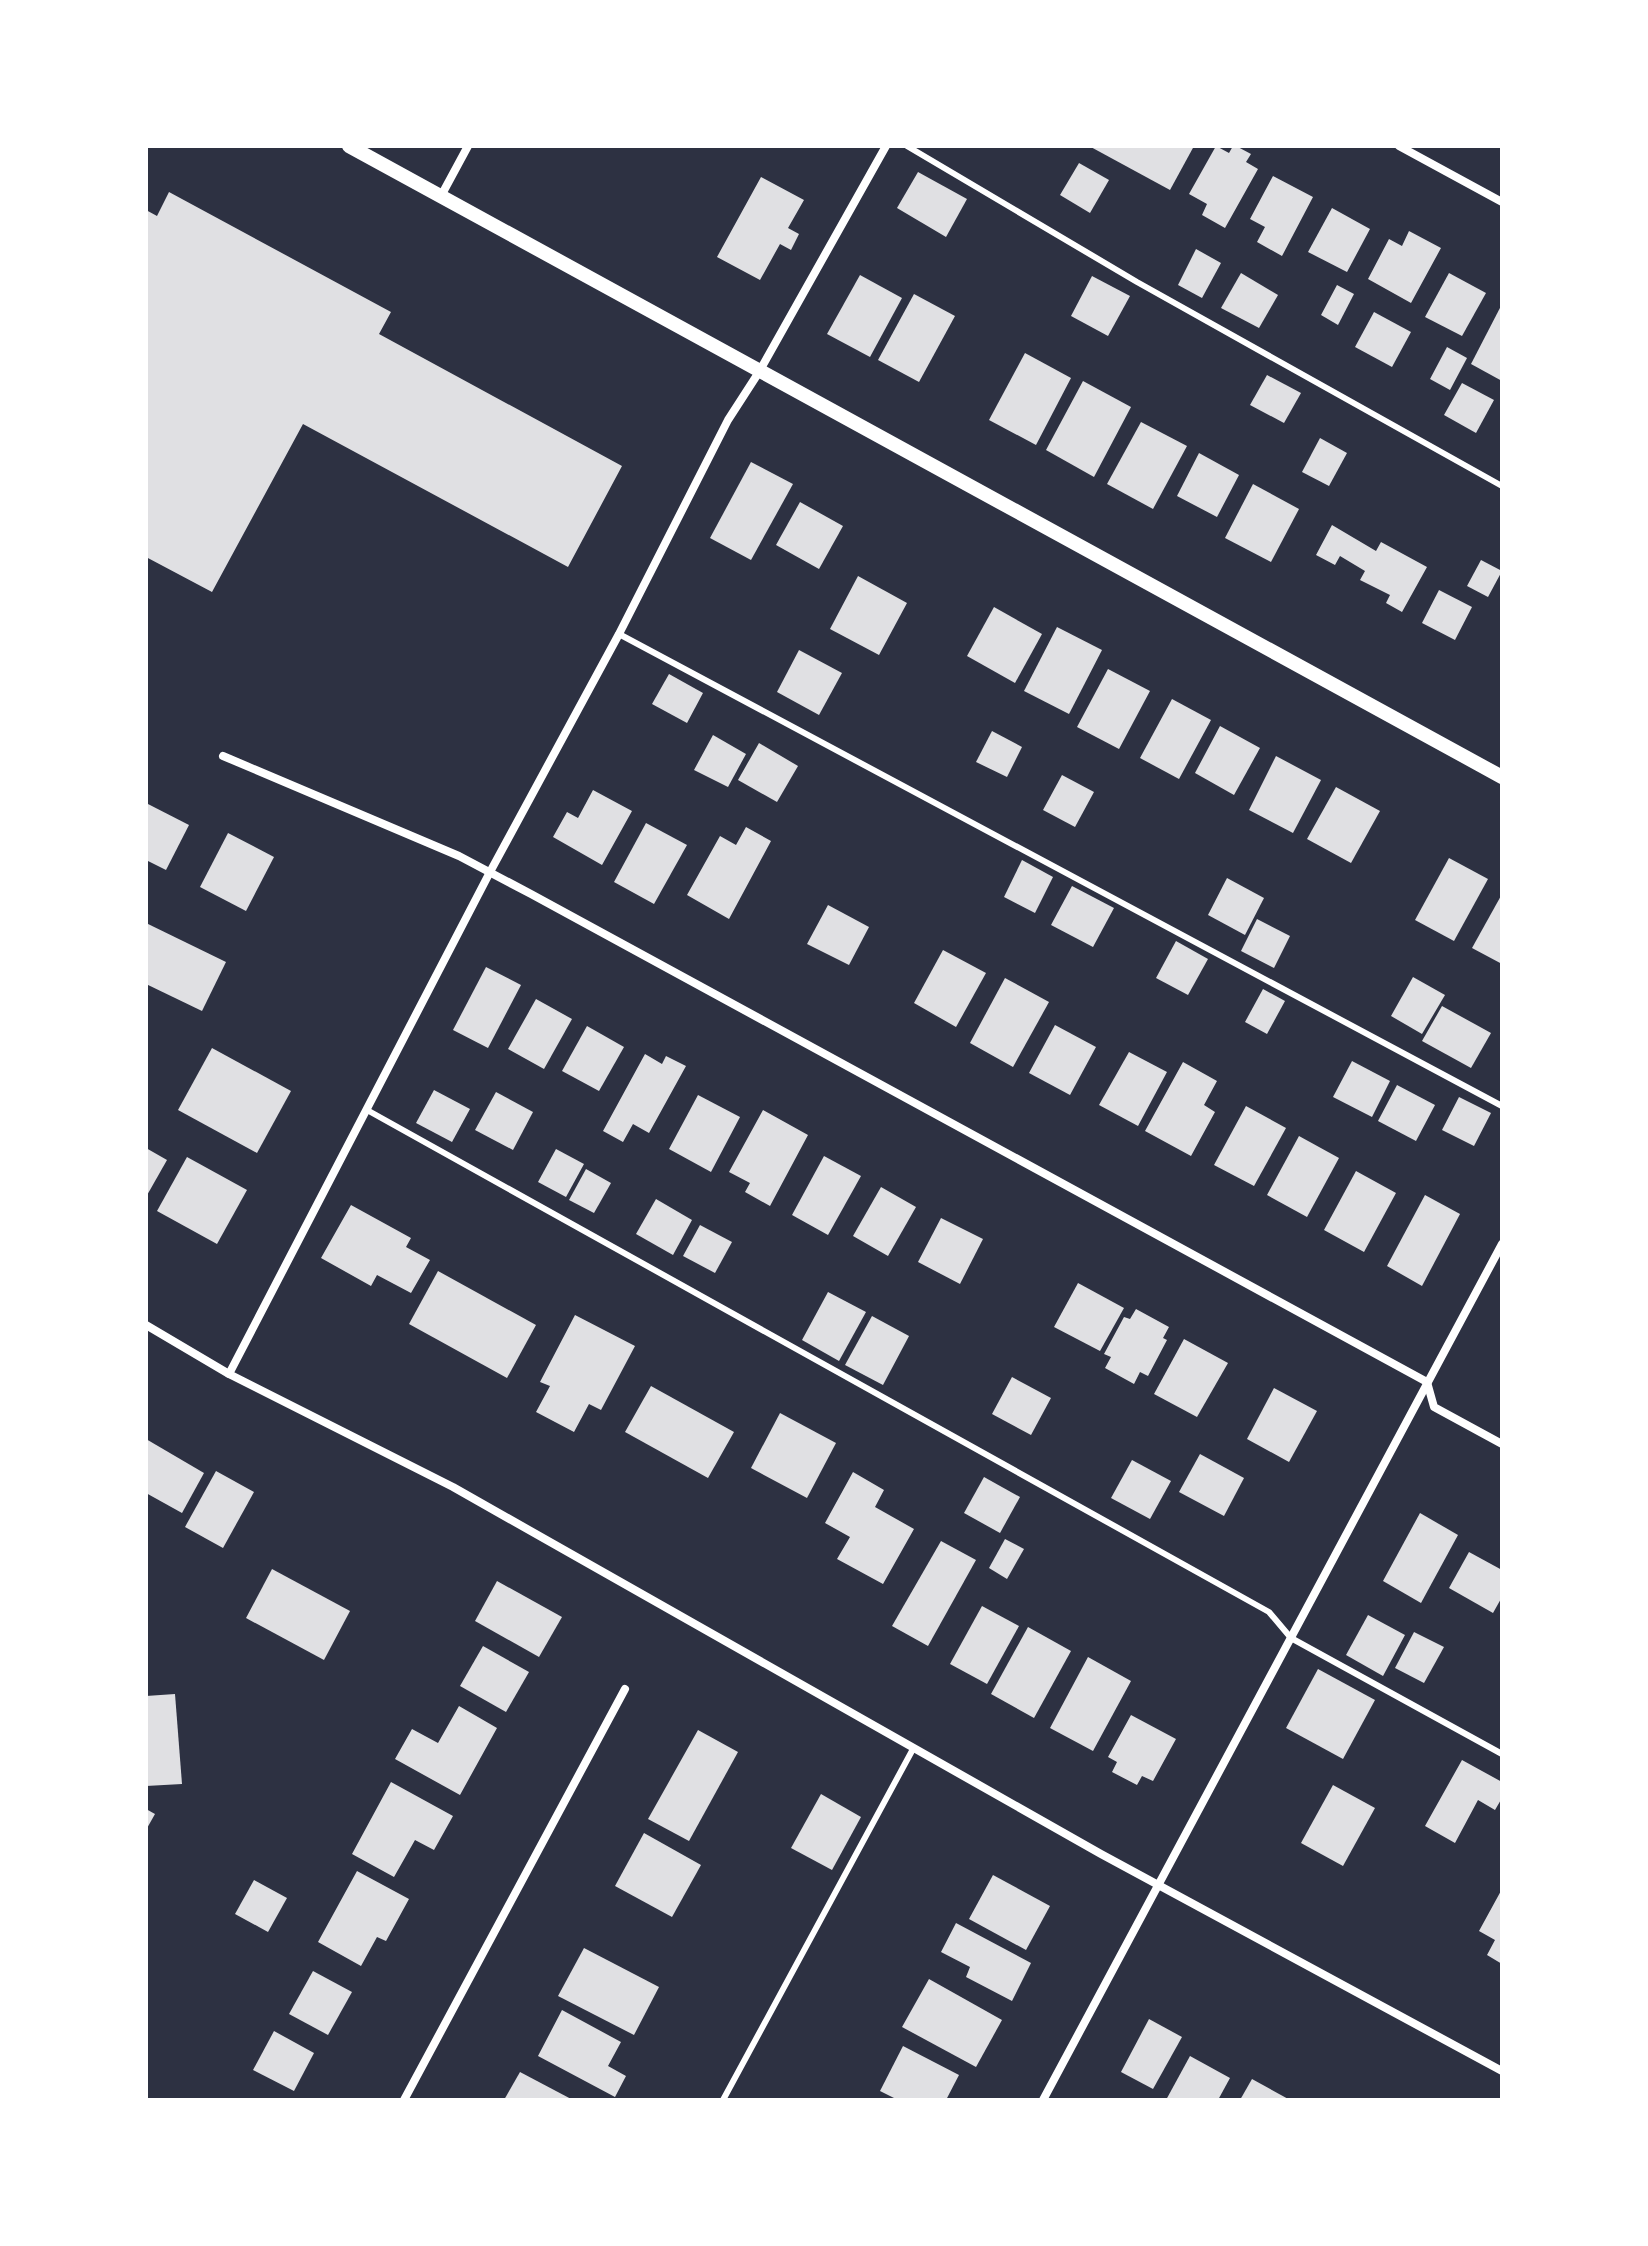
<svg xmlns="http://www.w3.org/2000/svg" width="1648" height="2246" viewBox="0 0 1648 2246" font-family="'Roboto Condensed',sans-serif">
	<style>
		.building { fill: #e0e0e3 }
		.lines { fill: none; stroke-linecap: round; stroke-linejoin: round }
		.service { stroke: #fff; stroke-width: 6 }
		.minor { stroke: #fff; stroke-width: 8 }
		.tertiary { stroke: #fff; stroke-width: 14 }
	</style>
	<rect width="100%" height="100%" fill="#2d3142"/>
	<g class="building">
		<path d="M1089 146H1194L1170 190Z"/>
		<path d="M1216 146 1229 153 1233 146H1236L1251 154 1246 162 1258 169 1225 228 1202 215 1207 204 1189 194Z"/>
		<path d="M1079 163 1109 180 1090 213 1060 195Z"/>
		<path d="M918 172 967 199 946 237 897 208Z"/>
		<path d="M1273 176 1313 197 1282 256 1257 242 1265 227 1250 219Z"/>
		<path d="M761 177 804 200 788 228 799 234 791 250 780 244 760 280 717 257Z"/>
		<path d="M169 192 391 312 379 334 622 466 568 567 303 424 212 592 146 557V210L157 216Z"/>
		<path d="M1332 208 1370 229 1347 272 1308 252Z"/>
		<path d="M1409 231 1441 248 1411 303 1368 279 1389 239 1402 246Z"/>
		<path d="M1196 249 1221 263 1202 298 1178 285Z"/>
		<path d="M1241 273 1278 295 1259 328 1221 308Z"/>
		<path d="M1449 273 1486 293 1462 336 1425 317Z"/>
		<path d="M860 275 902 298 870 357 827 334Z"/>
		<path d="M1092 276 1130 296 1108 336 1071 316Z"/>
		<path d="M1337 285 1354 294 1338 325 1321 315Z"/>
		<path d="M914 294 955 316 919 382 878 360Z"/>
		<path d="M1502 304V381L1471 364Z"/>
		<path d="M1374 312 1411 332 1392 367 1355 347Z"/>
		<path d="M1447 347 1467 358 1450 390 1430 379Z"/>
		<path d="M1025 353 1071 378 1036 445 989 420Z"/>
		<path d="M1267 375 1301 393 1284 423 1250 405Z"/>
		<path d="M1083 381 1131 407 1094 477 1046 450Z"/>
		<path d="M1462 383 1494 400 1476 433 1444 415Z"/>
		<path d="M1141 422 1187 446 1153 509 1107 484Z"/>
		<path d="M1320 438 1347 453 1329 486 1302 472Z"/>
		<path d="M1199 453 1239 475 1217 517 1177 496Z"/>
		<path d="M751 462 793 484 751 560 710 538Z"/>
		<path d="M1253 484 1299 509 1271 562 1225 538Z"/>
		<path d="M800 502 843 526 819 569 776 545Z"/>
		<path d="M1332 525 1376 551 1381 542 1427 567 1402 612 1386 603 1390 595 1360 580 1365 571 1340 556 1335 565 1316 555Z"/>
		<path d="M1481 560 1502 571 1488 597 1467 586Z"/>
		<path d="M858 576 907 603 879 655 830 629Z"/>
		<path d="M1439 590 1472 607 1455 640 1422 623Z"/>
		<path d="M994 607 1042 634 1015 683 967 656Z"/>
		<path d="M1057 627 1102 650 1069 714 1024 691Z"/>
		<path d="M799 650 842 673 819 715 777 692Z"/>
		<path d="M1108 669 1150 691 1119 749 1077 727Z"/>
		<path d="M669 674 703 693 687 723 652 704Z"/>
		<path d="M1172 699 1211 720 1179 779 1140 758Z"/>
		<path d="M1220 726 1260 748 1234 795 1195 773Z"/>
		<path d="M992 731 1022 747 1007 777 976 762Z"/>
		<path d="M713 735 746 754 728 787 694 770Z"/>
		<path d="M759 743 798 766 777 802 738 780Z"/>
		<path d="M1276 756 1321 780 1293 833 1249 810Z"/>
		<path d="M1062 775 1094 792 1075 827 1043 810Z"/>
		<path d="M1336 787 1380 811 1351 863 1307 839Z"/>
		<path d="M593 790 632 811 602 865 553 837 567 812 578 818Z"/>
		<path d="M146 803 189 825 166 870 146 860Z"/>
		<path d="M646 823 687 845 654 904 614 882Z"/>
		<path d="M746 827 771 841 729 919 687 895 720 836 736 845Z"/>
		<path d="M228 833 274 857 246 911 200 887Z"/>
		<path d="M1449 858 1488 879 1454 941 1415 920Z"/>
		<path d="M1022 860 1053 877 1035 913 1004 897Z"/>
		<path d="M1227 878 1264 898 1245 935 1208 915Z"/>
		<path d="M1072 886 1114 908 1093 947 1051 925Z"/>
		<path d="M1502 894V964L1472 948Z"/>
		<path d="M828 905 869 927 849 965 807 944Z"/>
		<path d="M1257 919 1290 936 1274 968 1241 951Z"/>
		<path d="M146 923 226 962 202 1011 146 984Z"/>
		<path d="M1176 941 1208 959 1188 995 1156 978Z"/>
		<path d="M943 950 986 973 956 1027 914 1003Z"/>
		<path d="M486 967 521 985 488 1048 453 1030Z"/>
		<path d="M1413 977 1445 995 1422 1034 1391 1016Z"/>
		<path d="M1005 978 1049 1002 1013 1067 970 1043Z"/>
		<path d="M1263 989 1285 1001 1267 1034 1245 1022Z"/>
		<path d="M536 999 572 1019 544 1069 508 1049Z"/>
		<path d="M1442 1006 1491 1033 1471 1068 1422 1041Z"/>
		<path d="M1055 1025 1096 1047 1070 1095 1029 1073Z"/>
		<path d="M587 1026 624 1047 599 1091 562 1071Z"/>
		<path d="M212 1048 291 1091 257 1153 178 1110Z"/>
		<path d="M1129 1052 1167 1072 1138 1126 1099 1105Z"/>
		<path d="M645 1054 662 1064 666 1056 686 1066 649 1133 633 1124 623 1142 603 1131Z"/>
		<path d="M1352 1061 1390 1081 1372 1117 1333 1097Z"/>
		<path d="M1183 1062 1217 1081 1204 1105 1215 1112 1191 1156 1145 1131Z"/>
		<path d="M1397 1085 1435 1105 1416 1141 1378 1121Z"/>
		<path d="M434 1090 470 1109 452 1142 416 1123Z"/>
		<path d="M496 1092 533 1112 513 1150 475 1130Z"/>
		<path d="M698 1095 740 1117 711 1172 669 1149Z"/>
		<path d="M1459 1097 1491 1113 1474 1146 1442 1130Z"/>
		<path d="M1246 1106 1286 1128 1254 1186 1214 1165Z"/>
		<path d="M763 1110 808 1135 770 1206 745 1192 750 1183 729 1172Z"/>
		<path d="M1299 1136 1339 1158 1307 1217 1267 1195Z"/>
		<path d="M146 1148 167 1160 146 1197Z"/>
		<path d="M556 1149 584 1164 566 1197 538 1182Z"/>
		<path d="M824 1156 861 1176 828 1235 792 1215Z"/>
		<path d="M187 1157 247 1190 217 1244 157 1211Z"/>
		<path d="M586 1169 611 1183 594 1213 569 1200Z"/>
		<path d="M1356 1171 1396 1193 1364 1252 1324 1230Z"/>
		<path d="M881 1187 916 1207 888 1256 853 1236Z"/>
		<path d="M1425 1195 1460 1214 1422 1286 1387 1266Z"/>
		<path d="M656 1199 692 1220 673 1255 636 1234Z"/>
		<path d="M351 1205 411 1238 406 1247 430 1260 411 1293 377 1275 371 1286 321 1258Z"/>
		<path d="M941 1218 983 1239 960 1284 918 1262Z"/>
		<path d="M700 1225 732 1242 715 1273 683 1256Z"/>
		<path d="M438 1271 536 1325 507 1378 409 1324Z"/>
		<path d="M1078 1283 1124 1308 1100 1351 1054 1327Z"/>
		<path d="M828 1292 866 1312 839 1361 802 1340Z"/>
		<path d="M1136 1309 1169 1327 1163 1338 1167 1340 1148 1376 1140 1372 1134 1384 1105 1368 1111 1357 1104 1354 1124 1317 1130 1319Z"/>
		<path d="M575 1315 635 1346 601 1410 589 1404 574 1432 536 1412 550 1386 540 1382Z"/>
		<path d="M872 1316 909 1336 883 1385 845 1365Z"/>
		<path d="M1184 1339 1228 1363 1197 1417 1154 1394Z"/>
		<path d="M1012 1377 1051 1398 1031 1435 992 1414Z"/>
		<path d="M651 1386 734 1432 708 1478 625 1432Z"/>
		<path d="M1274 1388 1317 1411 1289 1462 1247 1439Z"/>
		<path d="M780 1413 836 1443 807 1498 751 1468Z"/>
		<path d="M146 1439 204 1473 182 1513 146 1493Z"/>
		<path d="M1200 1454 1244 1478 1224 1516 1179 1492Z"/>
		<path d="M1132 1460 1171 1481 1150 1519 1111 1498Z"/>
		<path d="M216 1471 254 1492 223 1548 185 1527Z"/>
		<path d="M853 1472 884 1490 875 1507 914 1529 883 1584 837 1559 850 1537 825 1523Z"/>
		<path d="M984 1477 1020 1497 1000 1533 964 1513Z"/>
		<path d="M1420 1513 1458 1535 1421 1603 1383 1581Z"/>
		<path d="M1005 1539 1024 1549 1007 1579 989 1568Z"/>
		<path d="M941 1541 976 1560 928 1646 892 1626Z"/>
		<path d="M1469 1552 1502 1570V1597L1493 1613 1449 1588Z"/>
		<path d="M272 1569 350 1611 324 1660 246 1618Z"/>
		<path d="M497 1581 562 1617 539 1657 475 1621Z"/>
		<path d="M982 1606 1019 1626 987 1684 950 1664Z"/>
		<path d="M1368 1615 1405 1635 1383 1676 1346 1655Z"/>
		<path d="M1028 1627 1071 1651 1034 1718 991 1694Z"/>
		<path d="M1414 1632 1444 1647 1424 1683 1395 1668Z"/>
		<path d="M483 1646 529 1672 506 1712 460 1686Z"/>
		<path d="M1088 1657 1131 1681 1093 1751 1050 1728Z"/>
		<path d="M1318 1669 1375 1700 1343 1759 1286 1728Z"/>
		<path d="M175 1694 182 1784 146 1786V1696Z"/>
		<path d="M459 1706 497 1728 460 1795 395 1759 412 1729 438 1743Z"/>
		<path d="M1131 1715 1176 1739 1153 1781 1142 1776 1137 1785 1112 1772 1117 1762 1108 1757Z"/>
		<path d="M698 1730 738 1752 689 1841 648 1819Z"/>
		<path d="M1462 1760 1502 1782V1798L1495 1810 1478 1800 1455 1843 1425 1826Z"/>
		<path d="M391 1782 453 1816 434 1850 415 1840 394 1877 352 1854Z"/>
		<path d="M1333 1785 1375 1808 1343 1866 1301 1843Z"/>
		<path d="M821 1794 861 1817 832 1870 791 1848Z"/>
		<path d="M146 1809 155 1814 146 1830Z"/>
		<path d="M644 1833 701 1865 672 1917 615 1886Z"/>
		<path d="M357 1871 409 1899 386 1941 377 1937 361 1966 318 1942Z"/>
		<path d="M993 1875 1050 1906 1026 1950 969 1919Z"/>
		<path d="M254 1880 287 1898 268 1932 235 1914Z"/>
		<path d="M1502 1889V1964L1487 1955 1495 1940 1479 1931Z"/>
		<path d="M956 1923 1031 1963 1012 2001 966 1977 970 1967 941 1952Z"/>
		<path d="M584 1948 659 1987 634 2035 558 1996Z"/>
		<path d="M313 1971 352 1992 328 2035 289 2014Z"/>
		<path d="M929 1979 1002 2020 976 2067 902 2027Z"/>
		<path d="M562 2010 621 2042 608 2066 626 2076 615 2097 538 2056Z"/>
		<path d="M1149 2019 1182 2037 1153 2089 1121 2072Z"/>
		<path d="M274 2031 314 2053 294 2091 253 2070Z"/>
		<path d="M903 2046 959 2075 946 2100H898L880 2091Z"/>
		<path d="M1190 2056 1230 2078 1218 2100H1166Z"/>
		<path d="M520 2072 573 2100H504Z"/>
		<path d="M1252 2079 1290 2100H1240Z"/>
	</g>
	<g class="lines">
		<g class="service">
			<path d="M907 146 1137 282 1502 486"/>
			<path d="M619 634 1502 1106"/>
			<path d="M367 1110 1269 1612 1291 1638 1502 1754"/>
			<path d="M723 2100 913 1749"/>
		</g>
		<g class="minor">
			<path d="M1399 146 1502 202"/>
			<path d="M441 196 468 146"/>
			<path d="M223 756 459 856 531 894 1427 1382 1434 1407 1502 1444"/>
			<path d="M146 1325 229 1374 453 1487 1101 1854 1502 2071"/>
			<path d="M229 1374 490 872 619 634 728 420 759 372 886 146"/>
			<path d="M404 2100 625 1689"/>
			<path d="M1043 2100 1502 1244"/>
		</g>
		<path class="tertiary" d="M349 146 1502 777"/>
	</g>
	<rect width="1648" height="2246" fill="none" stroke="#ffffff" stroke-width="296"/>
</svg>
